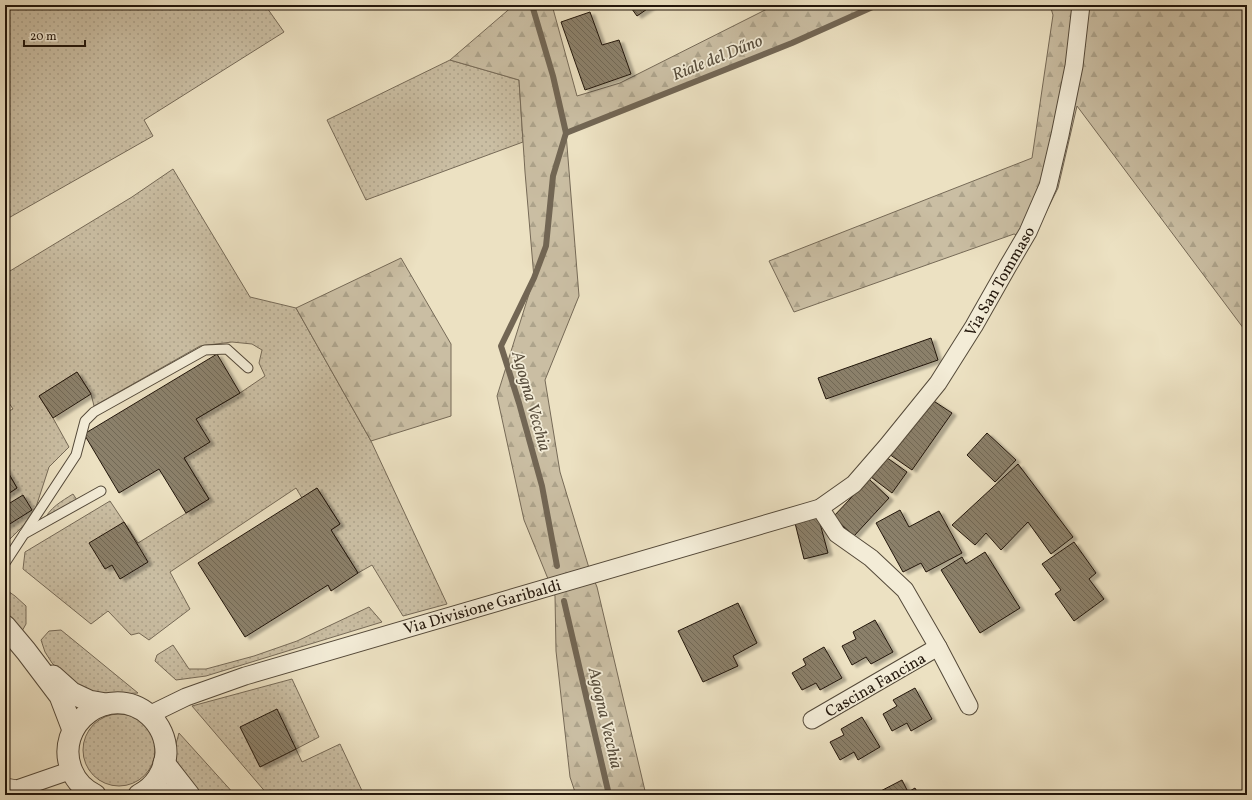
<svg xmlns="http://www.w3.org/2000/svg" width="1252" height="800" viewBox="0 0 1252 800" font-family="Vollkorn,serif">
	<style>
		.grass { fill: url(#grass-dots); stroke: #766a57 }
		.forest { fill: url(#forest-firs); stroke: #766a57 }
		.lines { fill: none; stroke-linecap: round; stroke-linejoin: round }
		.stream { stroke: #726654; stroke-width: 6 }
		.building { fill: url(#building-back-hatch); stroke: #22160b; filter: url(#shadow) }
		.service-casing { stroke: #544939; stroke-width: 11 }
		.minor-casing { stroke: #544939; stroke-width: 19 }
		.tertiary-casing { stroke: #544939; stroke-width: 23 }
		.service { stroke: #f3ecd7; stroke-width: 9 }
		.minor { stroke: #f3ecd7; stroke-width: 17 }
		.tertiary { stroke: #f3ecd7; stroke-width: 21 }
		.labels { text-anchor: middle; stroke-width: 3.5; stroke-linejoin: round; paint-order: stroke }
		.street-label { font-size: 16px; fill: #22160b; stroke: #f3ecd7 }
		.water-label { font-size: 17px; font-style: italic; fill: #574c3b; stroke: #f3ecd7 }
	</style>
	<defs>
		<pattern id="grass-dots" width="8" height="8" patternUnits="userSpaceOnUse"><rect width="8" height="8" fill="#cabea3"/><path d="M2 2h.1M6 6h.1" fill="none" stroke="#ada38b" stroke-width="1.8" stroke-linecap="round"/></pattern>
		<pattern id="forest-firs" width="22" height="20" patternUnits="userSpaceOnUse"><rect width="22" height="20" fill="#cabea3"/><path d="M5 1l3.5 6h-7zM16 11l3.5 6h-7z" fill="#ada38b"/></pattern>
		<pattern id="building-back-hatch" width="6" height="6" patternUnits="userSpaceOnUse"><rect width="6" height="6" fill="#8b806a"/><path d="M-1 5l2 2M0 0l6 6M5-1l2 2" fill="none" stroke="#716855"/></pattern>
		<filter id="shadow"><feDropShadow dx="4.5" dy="2.5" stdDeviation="1" flood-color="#0004"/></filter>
	</defs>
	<rect width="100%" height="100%" fill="#ece1c2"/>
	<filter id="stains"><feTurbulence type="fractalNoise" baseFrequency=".005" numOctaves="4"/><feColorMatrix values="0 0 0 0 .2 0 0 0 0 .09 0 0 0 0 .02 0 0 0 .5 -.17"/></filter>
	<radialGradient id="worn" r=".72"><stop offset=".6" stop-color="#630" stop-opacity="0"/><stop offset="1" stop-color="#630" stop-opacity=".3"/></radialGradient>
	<g class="grass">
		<path d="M5 5H265L284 32 144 120 153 136 5 220Z"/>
		<path d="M450 60 519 80 523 142 366 200 327 120Z"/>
		<path d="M173 169 250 297 296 308 371 441 447 604 403 616 372 565 358 573 331 530 340 524 317 488 302 498 296 488 170 572 190 609 149 640 139 633 131 635 108 611 91 624 23 569 25 552 110 501 138 543 209 499 184 458 196 419 240 393 265 376 259 363 262 350 252 344 232 342 200 346 94 406 91 394 77 372 39 396 53 418 69 447 49 467 36 507 23 526 5 544V496L17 488 5 467V413L13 409 5 397V274L132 197Z"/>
		<path d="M73 494 77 500 44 521C49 508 62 501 73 494Z"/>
		<path d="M5 589 15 596 26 606V624L22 631 5 613Z"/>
		<path d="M369 607 382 622 206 676 176 680 155 661 157 655 173 645 189 669H206L254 656 297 641Z"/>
		<path d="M61 630 138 693 97 695 73 683 52 663 45 652 41 640 49 631Z"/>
		<path d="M292 679 319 737 296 749 302 762 340 744 364 795H268L192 706Z"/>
		<circle cx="119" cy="750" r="36"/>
		<path d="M179 733 235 795H204L190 787 178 771 174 751Z"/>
	</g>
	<g class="forest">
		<path d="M514 5H552L577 96 620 83 775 5H877L792 43 566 133 579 296 545 380 560 472 589 568 597 587 646 795H576L570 777 556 651 555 596 524 520 497 396 534 278 525 172 519 80 450 60Z"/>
		<path d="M1050 5H1247V333L1077 106 1058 188 1032 240 1014 234 794 312 769 261 1032 158 1053 15Z"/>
		<path d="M401 258 451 344V416L371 441 296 308Z"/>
	</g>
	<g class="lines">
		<g class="stream">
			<path d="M532 5 553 76 566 133 553 176 546 246 534 278 501 346 519 403 542 486 557 566"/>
			<path d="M566 133 792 43 877 5"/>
			<path d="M564 601 609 795"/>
		</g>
	</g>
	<g class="building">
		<path d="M629 5H653L637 16Z"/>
		<path d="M590 12 602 45 619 40 631 74 585 90 561 22Z"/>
		<path d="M931 338 938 360 826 399 818 378Z"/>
		<path d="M217 354 240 393 196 419 210 442 184 458 209 499 186 513 159 469 119 493 84 434Z"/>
		<path d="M77 372 91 394 53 418 39 396Z"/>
		<path d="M929 398 952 413 912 470 889 454Z"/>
		<path d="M987 433 1016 460 995 482 967 455Z"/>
		<path d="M886 457 907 472 892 493 871 477Z"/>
		<path d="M1018 464 1073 537 1051 554 1028 522 1001 550 986 533 975 545 952 525Z"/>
		<path d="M5 467 17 488 5 496Z"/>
		<path d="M869 479 889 498 854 536 833 517Z"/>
		<path d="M317 488 340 524 331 530 358 573 331 591 328 585 245 637 198 563Z"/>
		<path d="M23 495 32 510 5 527V506Z"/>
		<path d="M900 510 909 527 939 511 962 553 926 572 921 563 903 572 876 523Z"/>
		<path d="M818 516 828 553 804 559 795 523Z"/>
		<path d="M124 522 148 562 120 579 112 565 105 569 89 543Z"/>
		<path d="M1074 542 1096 573 1089 579 1104 599 1074 621 1055 594 1061 590 1042 564Z"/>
		<path d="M985 552 1020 608 980 633 941 570 962 557 966 564Z"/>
		<path d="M738 603 757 643 733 656 738 666 703 682 678 631Z"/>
		<path d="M875 620 893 652 871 664 866 657 852 665 842 646 856 639 853 632Z"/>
		<path d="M824 647 842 678 820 690 816 683 802 690 792 673 806 665 803 659Z"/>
		<path d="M915 688 932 719 911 731 907 723 892 731 883 714 897 706 893 700Z"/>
		<path d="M277 709 296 749 260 767 240 727Z"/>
		<path d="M862 717 880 747 858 760 854 752 840 760 830 742 844 735 841 729Z"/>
		<path d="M902 780 908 792 915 788 919 795H873Z"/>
	</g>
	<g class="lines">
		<defs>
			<g id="service">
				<path d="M24 534 76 455 85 421 94 412 205 350 227 349 248 368"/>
				<path d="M5 563 24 534 101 491"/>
			</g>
			<g id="minor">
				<path d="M820 508 837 534 871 558 905 590 938 647 969 706"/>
				<path d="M149 715 186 697 245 676 820 508 854 484 887 446 938 383 974 326 1008 266 1028 232 1048 186 1060 135 1074 66 1081 5"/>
				<path d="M812 720 938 647"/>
				<path d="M5 787 17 789 72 770"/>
			</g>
			<g id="tertiary">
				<path d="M5 626 26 651 60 696 73 730"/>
				<path d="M53 676 72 693 89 701 106 704"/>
				<path d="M164 763 189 795"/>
				<path d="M143 793H160L170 795"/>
				<path d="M95 795C85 790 76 781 72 771 52 724 110 681 149 715 160 725 166 739 166 753 165 771 155 787 139 795"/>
			</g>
		</defs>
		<use href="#service" class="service-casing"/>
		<use href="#minor" class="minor-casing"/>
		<use href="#tertiary" class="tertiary-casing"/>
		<use href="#service" class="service"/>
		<use href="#minor" class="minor"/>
		<use href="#tertiary" class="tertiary"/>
	</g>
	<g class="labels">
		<g class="street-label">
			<text transform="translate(999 281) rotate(-60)" y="6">Via San Tommaso</text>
			<text transform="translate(482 606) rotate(-16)" y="6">Via Divisione Garibaldi</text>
			<text transform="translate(875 684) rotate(-30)" y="6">Cascina Fancina</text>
		</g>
		<g class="water-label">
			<text transform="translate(717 57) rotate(-22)" y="6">Riale del Dűno</text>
			<text transform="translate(532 401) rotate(74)" y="6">Agogna Vecchia</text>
			<text transform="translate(606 718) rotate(77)" y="6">Agogna Vecchia</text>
		</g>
	</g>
	<rect width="1252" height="800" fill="none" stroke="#ece1c2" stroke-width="20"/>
	<rect x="6" y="6" width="1240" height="788" fill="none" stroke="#22160b" stroke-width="2"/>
	<rect x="10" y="10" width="1232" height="780" fill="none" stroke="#22160b"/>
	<path d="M24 40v6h61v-6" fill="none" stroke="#22160b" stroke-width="2"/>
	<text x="30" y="40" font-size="12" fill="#22160b" stroke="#f3ecd7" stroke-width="3" paint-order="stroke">20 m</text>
	<rect width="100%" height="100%" filter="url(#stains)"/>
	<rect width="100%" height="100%" fill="url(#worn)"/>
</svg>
